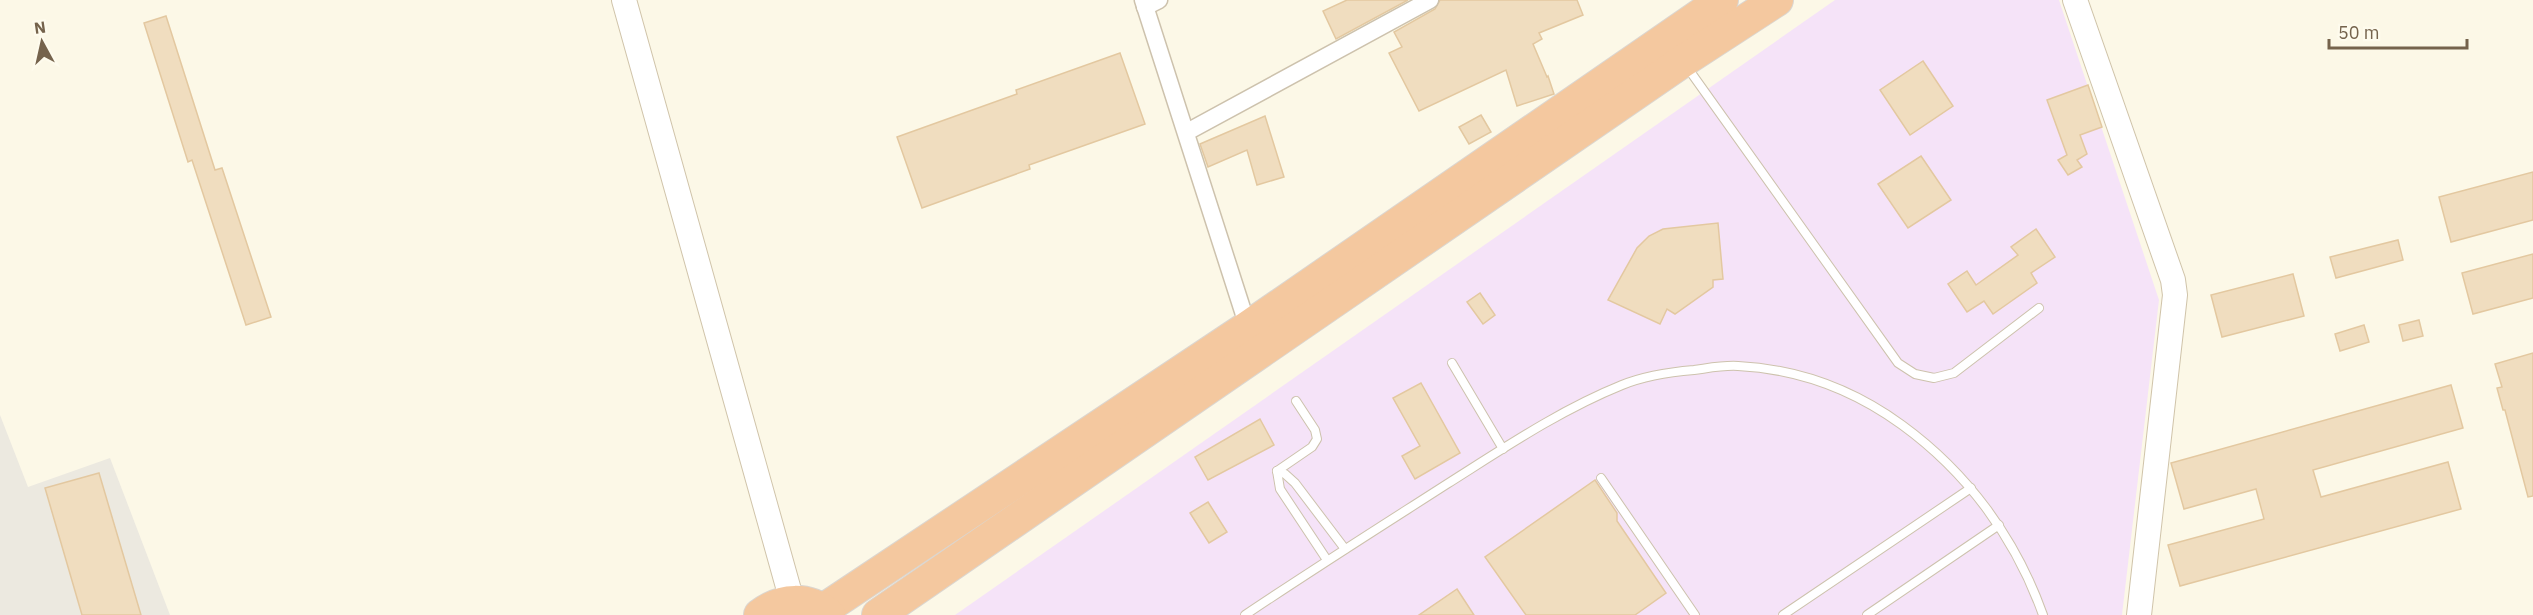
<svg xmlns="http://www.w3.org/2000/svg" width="2533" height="615" viewBox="0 0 2533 615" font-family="'IBM Plex Sans',sans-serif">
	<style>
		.industrial { fill: #ece9e0 }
		.education { fill: #f5e3f8 }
		.building { fill: #f0ddbf; stroke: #e3c8a0; stroke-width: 1.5 }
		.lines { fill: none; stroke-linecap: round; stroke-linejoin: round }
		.lane-casing { stroke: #cdc2ad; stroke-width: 10 }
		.street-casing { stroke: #cdc2ad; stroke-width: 19 }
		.secondary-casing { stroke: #d0c4aa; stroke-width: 26 }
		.highway-casing { stroke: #dbd6d0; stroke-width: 34 }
		.lane { stroke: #fff; stroke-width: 8 }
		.street { stroke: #fff; stroke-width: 16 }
		.secondary { stroke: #fff; stroke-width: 24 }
		.highway { stroke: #f4c89f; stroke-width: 32 }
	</style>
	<rect width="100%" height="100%" fill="#fcf8e7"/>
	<path class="industrial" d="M0 415 28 487 110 458 170 615H0Z"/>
	<path class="education" d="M1835 0H2059L2159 300 2122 615H955Z"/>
	<g class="building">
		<path d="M1347 0H1408L1336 39 1323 11Z"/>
		<path d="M1440 0H1577L1583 15 1539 33 1542 39 1533 44 1547 77 1548 76 1554 94 1517 106 1506 70 1419 111 1389 53 1402 47 1394 32 1435 9Z"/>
		<path d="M166 16 215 170 222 168 271 317 246 325 192 160 188 162 144 23Z"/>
		<path d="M1120 53 1145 124 1029 165 1030 169 922 208 897 137 1017 94 1016 90Z"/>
		<path d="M1923 61 1953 106 1910 135 1880 90Z"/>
		<path d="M2088 85 2102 127 2080 135 2087 154 2077 160 2082 167 2068 175 2058 160 2067 155 2047 100Z"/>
		<path d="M1481 115 1491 132 1469 144 1459 127Z"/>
		<path d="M1265 116 1284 177 1257 185 1247 150 1208 167 1200 144Z"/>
		<path d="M1921 156 1951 200 1908 228 1878 184Z"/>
		<path d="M2533 172V220L2451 242 2439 197Z"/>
		<path d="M1718 223 1723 279 1713 280V287L1675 314 1667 309 1660 324 1608 300 1637 248 1649 236 1663 229Z"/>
		<path d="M2036 229 2055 257 2031 273 2037 283 1993 314 1984 301 1967 312 1948 284 1967 271 1976 285 2018 255 2011 247Z"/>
		<path d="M2398 240 2403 260 2336 278 2330 257Z"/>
		<path d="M2533 254V298L2473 314 2462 273Z"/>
		<path d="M2293 274 2304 316 2222 337 2211 295Z"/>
		<path d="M1480 293 1495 315 1483 324 1467 302Z"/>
		<path d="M2419 320 2423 336 2403 341 2399 325Z"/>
		<path d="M2364 325 2369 342 2340 351 2335 334Z"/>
		<path d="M2533 353V496L2528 497 2505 410H2503L2497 388 2502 387 2495 364Z"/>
		<path d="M1421 383 1460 453 1415 479 1402 456 1420 446 1393 398Z"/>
		<path d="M2451 385 2463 428 2313 470 2321 497 2448 462 2461 509 2180 586 2168 545 2264 519 2256 489 2184 509 2171 463Z"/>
		<path d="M1260 419 1274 445 1208 480 1195 457Z"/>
		<path d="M99 473 141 615H82L45 488Z"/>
		<path d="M1595 480 1617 513V521L1666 593 1635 615H1526L1485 557Z"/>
		<path d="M1208 502 1227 532 1209 543 1190 513Z"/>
		<path d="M1457 589 1474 615H1419Z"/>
	</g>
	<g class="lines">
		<defs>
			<g id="lane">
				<path d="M1687 67 1898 363 1915 374 1934 378 1954 373 2039 308"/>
				<path d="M1452 363 1503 449"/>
				<path d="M1277 471 1285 474 1295 483 1345 549"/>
				<path d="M1277 471 1280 489 1327 560"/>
				<path d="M1277 471 1312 447 1317 439 1315 430 1296 401"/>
				<path d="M1601 478 1695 615"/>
				<path d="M1245 615C1312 570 1380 527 1447 484 1504 448 1560 410 1622 385 1644 376 1671 372 1694 370 1709 368 1724 365 1738 366 1798 369 1854 390 1902 425 1968 473 2016 539 2043 615"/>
				<path d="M1783 615 1971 488"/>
				<path d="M1867 615 1999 525"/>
			</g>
			<g id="street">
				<path d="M1143 0 1248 327"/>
				<path d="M1145 7 1159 0"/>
				<path d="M1187 132 1430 0"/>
			</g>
			<g id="secondary">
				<path d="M624 0 792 601"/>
				<path d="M2075 0 2173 280 2175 295 2139 615"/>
			</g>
			<g id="highway">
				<path d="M823 610 1248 327 1722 0"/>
				<path d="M760 615C782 598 808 597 829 615"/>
				<path d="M878 615 1683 61 1777 0"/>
			</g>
		</defs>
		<use href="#lane" class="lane-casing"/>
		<use href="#street" class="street-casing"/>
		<use href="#secondary" class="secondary-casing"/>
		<use href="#highway" class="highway-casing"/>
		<use href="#lane" class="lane"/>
		<use href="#street" class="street"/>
		<use href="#secondary" class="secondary"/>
		<use href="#highway" class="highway"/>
	</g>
	<g transform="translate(42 42) rotate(352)" stroke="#fefbed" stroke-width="4.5" paint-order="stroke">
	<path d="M0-4.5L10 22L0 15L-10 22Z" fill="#75634c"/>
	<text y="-9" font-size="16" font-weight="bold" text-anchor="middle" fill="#75634c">N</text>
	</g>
	<path d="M2329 39v9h138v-9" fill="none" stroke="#75634c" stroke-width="3"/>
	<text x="2338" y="39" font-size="18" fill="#75634c" stroke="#fefbed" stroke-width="4.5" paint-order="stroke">50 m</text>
</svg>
